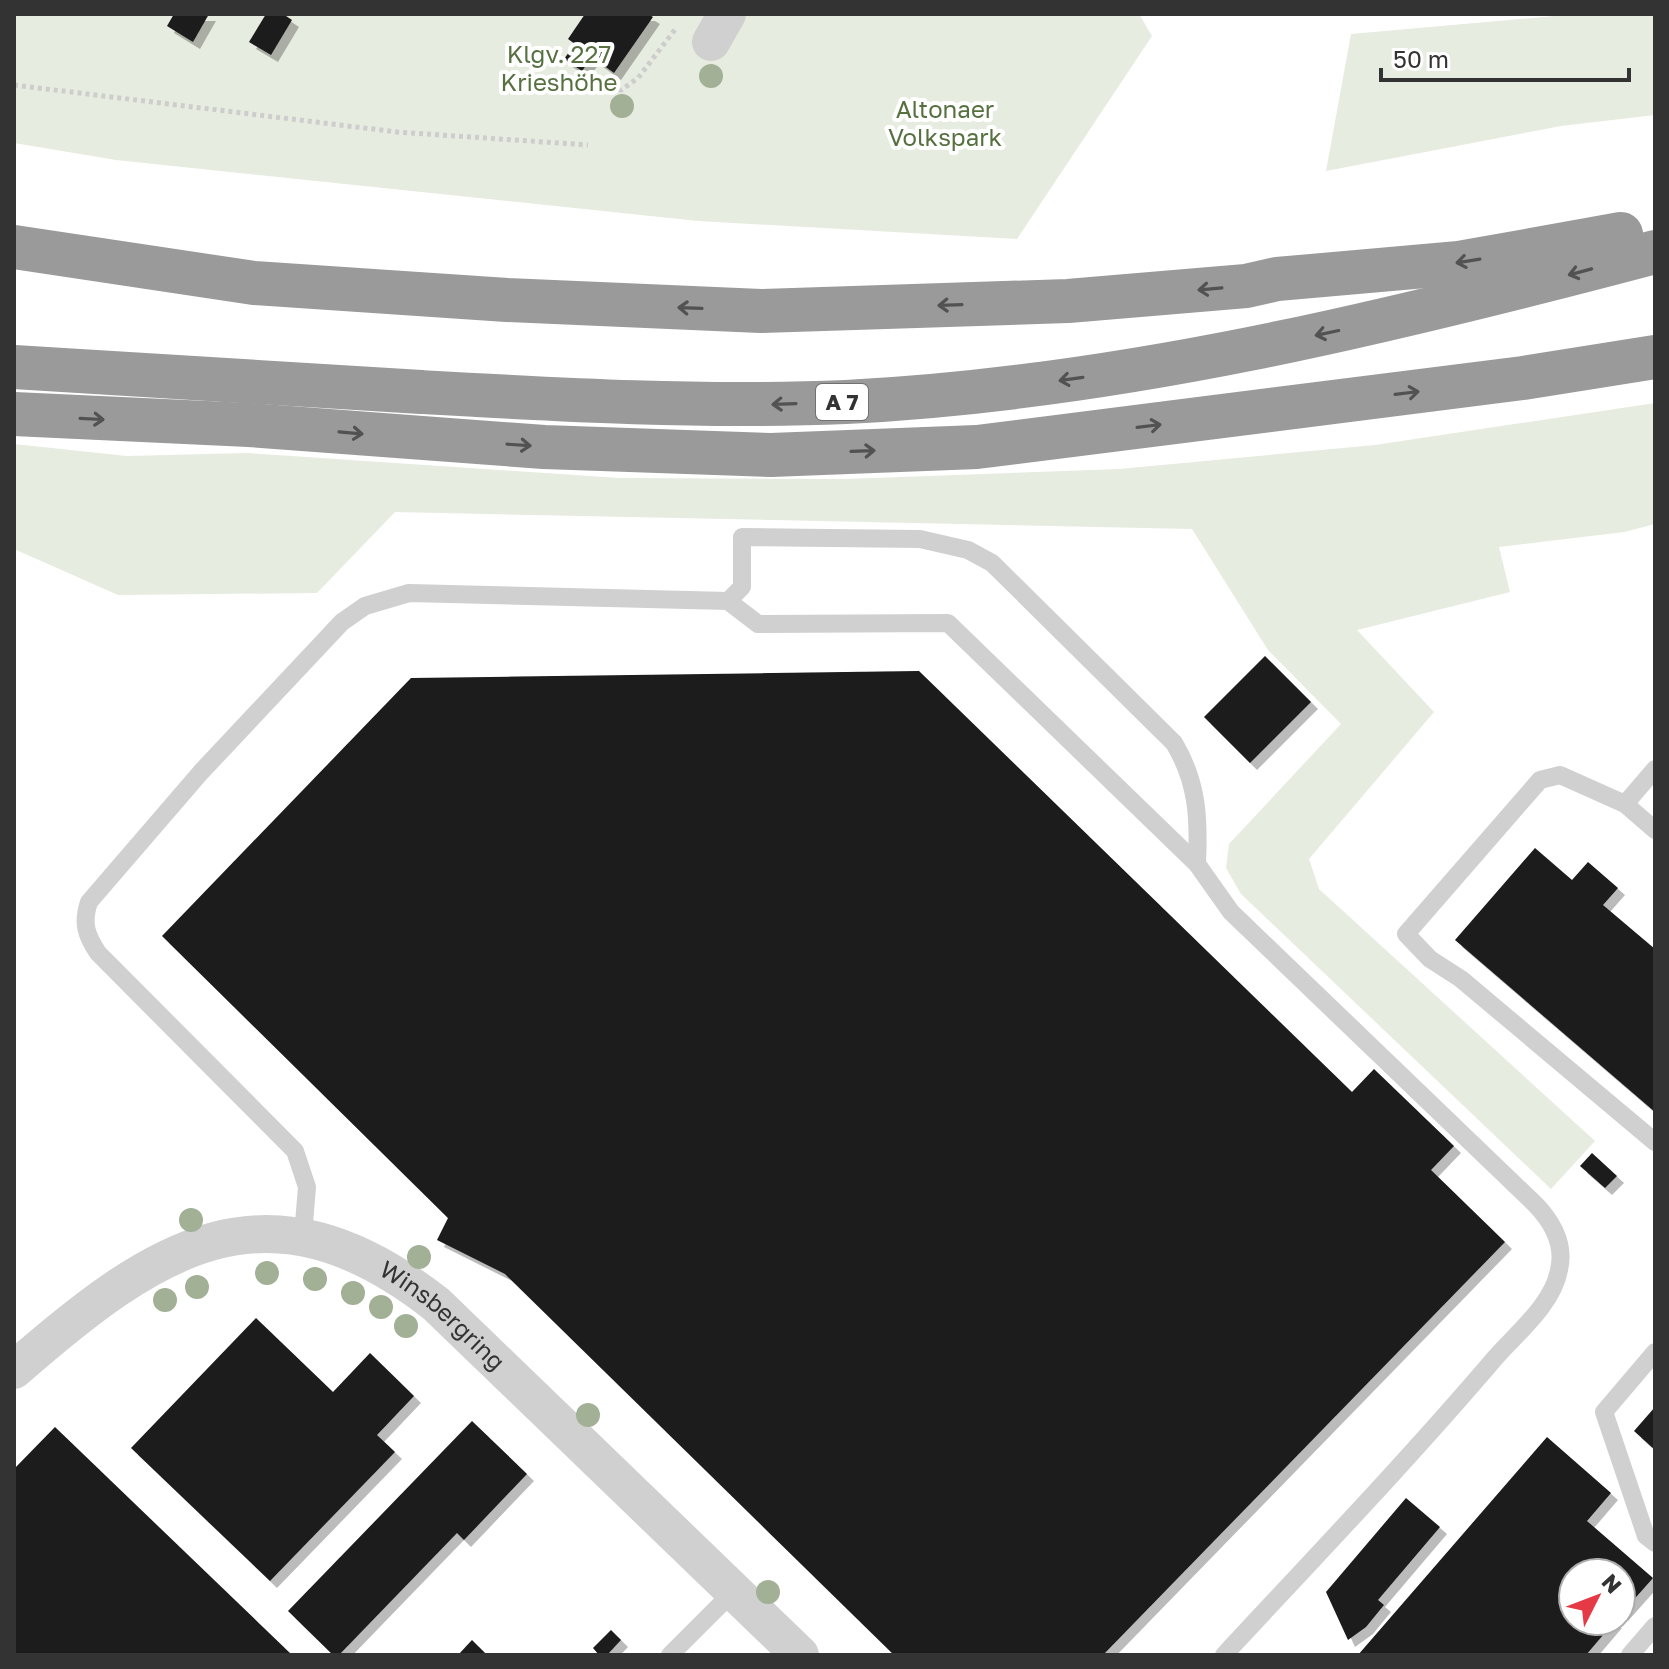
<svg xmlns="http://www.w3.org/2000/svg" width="1669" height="1669" viewBox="0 0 1669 1669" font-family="'Golos Text',sans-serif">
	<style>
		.green { fill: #e6ecdf }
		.building { fill: #1a1a1a; filter: url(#shadow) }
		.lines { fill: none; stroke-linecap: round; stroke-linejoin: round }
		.path { stroke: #cdcdcd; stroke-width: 5; stroke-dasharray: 4 4; stroke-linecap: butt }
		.lane { stroke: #d0d0d0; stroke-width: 18 }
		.street { stroke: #d0d0d0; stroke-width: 38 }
		.highway { stroke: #9a9a9a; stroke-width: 44 }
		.tree { fill: #a2b095 }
		.oneway { stroke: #525252 }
		.labels { text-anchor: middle; stroke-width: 8; stroke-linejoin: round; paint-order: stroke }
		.shield { fill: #fff; stroke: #707070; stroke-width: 2 }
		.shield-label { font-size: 22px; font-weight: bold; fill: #333 }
		.park-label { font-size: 24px; fill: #56703f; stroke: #fff }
		.street-label { font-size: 24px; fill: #333; stroke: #fff }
	</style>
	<defs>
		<filter id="shadow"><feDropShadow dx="7" dy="7" stdDeviation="0" flood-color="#0004"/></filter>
	</defs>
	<rect width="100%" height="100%" fill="#fff"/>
	<g class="green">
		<path d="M14 14H1139L1152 36 1017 239 698 221 116 160 14 143Z"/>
		<path d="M1577 14H1655V115L1561 126 1326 171 1351 34Z"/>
		<path d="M1655 403V524L1624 532 1499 547 1510 592 1357 630 1434 712 1309 859 1319 889 1595 1141 1551 1189 1241 894 1226 868 1229 844 1341 724 1268 650 1192 529 395 512 317 593 118 595 14 549V444L127 456 247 453 619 478 846 479 1119 469 1375 445Z"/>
	</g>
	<g class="building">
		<path d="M174 14H209L193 42 167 26Z"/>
		<path d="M266 14H283L292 20 271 55 249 42Z"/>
		<path d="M585 14H648L653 17 614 73 592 57 582 71 564 59 575 44 568 39Z"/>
		<path d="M1265 656 1311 702 1250 763 1204 717Z"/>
		<path d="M919 671 1352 1092 1374 1069 1454 1146 1431 1170 1505 1242 1103 1655H894L505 1274 437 1240 448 1218 162 936 411 678Z"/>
		<path d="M1535 848 1572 880 1588 862 1618 888 1603 905 1655 949V1112L1455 940Z"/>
		<path d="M1592 1153 1617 1176 1605 1188 1580 1166Z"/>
		<path d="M256 1318 333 1392 370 1353 414 1396 377 1435 395 1452 270 1581 131 1448Z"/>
		<path d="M1655 1407V1450L1634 1431Z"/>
		<path d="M472 1421 527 1474 464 1540 457 1533 339 1655H333L288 1611Z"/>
		<path d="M55 1427 292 1655H14V1469Z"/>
		<path d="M1547 1437 1611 1493 1587 1521 1653 1578 1621 1614V1573H1573V1621H1615L1586 1655H1358Z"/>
		<path d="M1406 1498 1440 1527 1378 1600 1384 1605 1366 1627 1348 1640 1326 1592Z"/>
		<path d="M611 1630 621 1640 607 1655H599L593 1648Z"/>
		<path d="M472 1640 487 1655H458Z"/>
	</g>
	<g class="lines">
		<g class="path">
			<path d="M14 85 397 132 588 145"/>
			<path d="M617 108 620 91 638 78 677 27"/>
		</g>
		<g class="lane">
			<path d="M728 601 742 587V537L920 539 968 550 992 563 1174 743C1198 783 1199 819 1197 864"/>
			<path d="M1625 804 1655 769"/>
			<path d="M1655 830 1625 804 1560 775 1540 780 1406 934 1430 959 1461 979 1655 1142"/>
			<path d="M303 1235 307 1187 295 1151 98 953C86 935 82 923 89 902L201 772 342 622 365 606 409 593 728 601 758 624 948 623 1197 864 1231 912 1536 1205C1553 1223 1565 1245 1559 1270 1553 1304 1517 1333 1495 1358 1408 1460 1315 1557 1224 1655"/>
			<path d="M1655 1352 1604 1412 1646 1536 1655 1543"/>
			<path d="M670 1655 733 1592"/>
			<path d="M1630 1655 1655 1626"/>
		</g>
		<g class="street">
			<path d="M711 42 727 14"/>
			<path id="s1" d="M14 1370C155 1247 266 1171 436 1304L800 1655"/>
		</g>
		<g class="highway">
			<path d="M14 247 254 283 507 300 761 311 1068 301 1246 286 1277 279 1459 263 1621 234"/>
			<path d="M14 367C150 376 286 384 421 392 563 400 704 408 846 402 1121 388 1390 322 1655 252"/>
			<path d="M14 414 249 425 544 447 771 455 977 447 1523 378 1655 357"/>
		</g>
	</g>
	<g class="tree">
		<circle cx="711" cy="76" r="12"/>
		<circle cx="622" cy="106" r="12"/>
		<circle cx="191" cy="1220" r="12"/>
		<circle cx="419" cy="1257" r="12"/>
		<circle cx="267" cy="1273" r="12"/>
		<circle cx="315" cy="1279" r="12"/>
		<circle cx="197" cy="1287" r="12"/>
		<circle cx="353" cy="1293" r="12"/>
		<circle cx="165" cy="1300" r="12"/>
		<circle cx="381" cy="1307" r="12"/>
		<circle cx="406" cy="1326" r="12"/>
		<circle cx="588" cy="1415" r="12"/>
		<circle cx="768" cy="1592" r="12"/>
	</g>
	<defs><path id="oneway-shaft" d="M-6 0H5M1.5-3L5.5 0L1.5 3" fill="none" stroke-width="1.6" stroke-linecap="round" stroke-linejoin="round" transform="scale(2)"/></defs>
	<g class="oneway">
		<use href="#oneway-shaft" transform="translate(1468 261) rotate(171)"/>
		<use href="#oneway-shaft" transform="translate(1580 272) rotate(165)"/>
		<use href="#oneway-shaft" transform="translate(1210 289) rotate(175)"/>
		<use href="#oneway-shaft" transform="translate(950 305) rotate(178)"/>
		<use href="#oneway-shaft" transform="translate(690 308) rotate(-178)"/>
		<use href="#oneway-shaft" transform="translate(1327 333) rotate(168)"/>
		<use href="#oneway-shaft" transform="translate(1071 379) rotate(172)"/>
		<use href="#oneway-shaft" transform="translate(1407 393) rotate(-7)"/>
		<use href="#oneway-shaft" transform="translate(784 404) rotate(178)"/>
		<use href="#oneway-shaft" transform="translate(92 419) rotate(3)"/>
		<use href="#oneway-shaft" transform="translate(1149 426) rotate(-7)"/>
		<use href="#oneway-shaft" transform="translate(351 433) rotate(5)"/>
		<use href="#oneway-shaft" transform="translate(519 445) rotate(4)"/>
		<use href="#oneway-shaft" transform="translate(863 451) rotate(-2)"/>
	</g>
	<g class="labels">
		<rect class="shield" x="816" y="384" width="52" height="36" rx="6"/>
		<g class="shield-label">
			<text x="842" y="410">A 7</text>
		</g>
		<g class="park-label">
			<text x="559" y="63">Klgv. 227<tspan x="559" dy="28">Krieshöhe</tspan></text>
			<text x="945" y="118">Altonaer<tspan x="945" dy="28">Volkspark</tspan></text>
		</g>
		<g class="street-label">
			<text dy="8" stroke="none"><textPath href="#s1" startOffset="492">Winsbergring</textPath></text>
		</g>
	</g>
	<rect width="1669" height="1669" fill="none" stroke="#333333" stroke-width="32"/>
	<g transform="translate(1597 1597) rotate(48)"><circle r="38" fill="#ffffff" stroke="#adadad" stroke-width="2"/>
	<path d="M0-6L14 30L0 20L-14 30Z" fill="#e63946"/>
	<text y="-12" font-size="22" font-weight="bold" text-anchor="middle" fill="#333333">N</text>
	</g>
	<path d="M1381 68v12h248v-12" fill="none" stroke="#333333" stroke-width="4"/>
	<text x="1393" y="68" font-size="24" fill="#333333" stroke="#ffffff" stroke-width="6" paint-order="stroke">50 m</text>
</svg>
